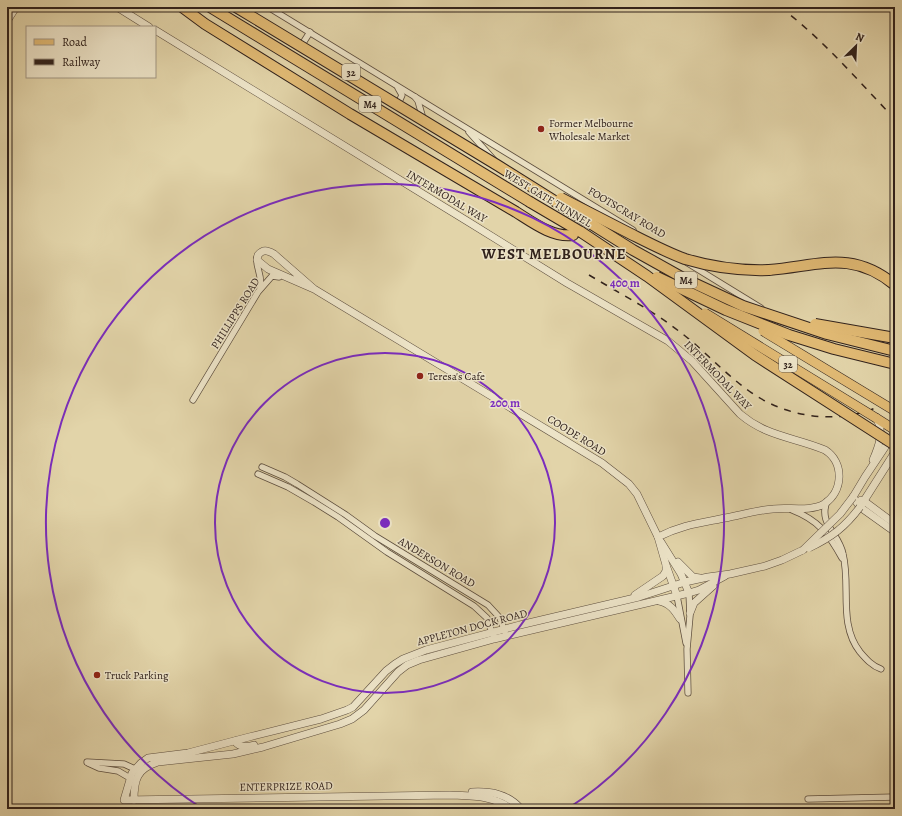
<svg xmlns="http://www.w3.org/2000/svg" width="902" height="816" viewBox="0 0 902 816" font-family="Alegreya,serif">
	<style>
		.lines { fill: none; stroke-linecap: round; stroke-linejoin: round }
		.minor-casing { stroke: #5d4e3f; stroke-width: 7 }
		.tertiary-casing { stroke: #5d4e3f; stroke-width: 8 }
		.primary-casing { stroke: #31221c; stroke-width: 10 }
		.motorway-casing { stroke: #31221c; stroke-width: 12 }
		.minor { stroke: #ece3c7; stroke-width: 5.5 }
		.tertiary { stroke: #ece3c7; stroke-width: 7 }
		.primary { stroke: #e1ba74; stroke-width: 9 }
		.motorway { stroke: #e1ba74; stroke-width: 10 }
		.rail { stroke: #31221c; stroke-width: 1.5; stroke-dasharray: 7 7; stroke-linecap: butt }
		.tertiary-bridge-casing { stroke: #5d4e3f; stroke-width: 8; stroke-linecap: butt }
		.primary-bridge-casing { stroke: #31221c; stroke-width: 10; stroke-linecap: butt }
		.motorway-bridge-casing { stroke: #31221c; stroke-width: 12; stroke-linecap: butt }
		.tertiary-bridge { stroke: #ece3c7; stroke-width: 7 }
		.primary-bridge { stroke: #e1ba74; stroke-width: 9 }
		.motorway-bridge { stroke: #e1ba74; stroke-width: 10 }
		.ring { fill: none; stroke: #7b2cbf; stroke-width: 2 }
		.poi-dot { fill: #8f2418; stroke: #ece3c7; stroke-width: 1.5 }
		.labels { text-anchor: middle; stroke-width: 3; stroke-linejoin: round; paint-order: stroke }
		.shield { fill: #ece3c7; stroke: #695c4f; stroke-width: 1 }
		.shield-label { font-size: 10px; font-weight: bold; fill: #31221c }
		.poi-label { font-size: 11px; fill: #31221c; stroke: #ece3c7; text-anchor: start }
		.street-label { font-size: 11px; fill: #31221c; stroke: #ece3c7 }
		.district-label { font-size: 15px; font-weight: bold; letter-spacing: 1px; fill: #31221c; stroke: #ece3c7 }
		.centre { fill: #7b2cbf; stroke: #ece3c7; stroke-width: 2 }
		.ring-label { font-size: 12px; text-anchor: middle; font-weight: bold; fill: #7b2cbf; stroke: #ece3c7; stroke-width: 3; stroke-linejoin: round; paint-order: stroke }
	</style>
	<rect width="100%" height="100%" fill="#e2d4a9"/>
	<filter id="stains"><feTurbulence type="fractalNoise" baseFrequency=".005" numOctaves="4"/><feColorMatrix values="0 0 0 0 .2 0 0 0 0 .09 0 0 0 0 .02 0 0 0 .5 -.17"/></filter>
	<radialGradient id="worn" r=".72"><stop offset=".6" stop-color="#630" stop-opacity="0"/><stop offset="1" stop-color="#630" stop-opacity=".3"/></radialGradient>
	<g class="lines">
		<defs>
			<g id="minor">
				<path d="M268 7 633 230"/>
				<path d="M303 43 310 32"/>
				<path d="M398 88 402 95 399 102"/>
				<path d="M415 97 418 101 422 115"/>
				<path d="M469 132 494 160"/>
				<path d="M257 257C255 267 263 275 260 288"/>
				<path d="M686 262 761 308"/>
				<path d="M193 400 258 292 272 276 279 277"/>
				<path d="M262 467 285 477 297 484 346 515 375 536 488 605 500 618 505 632"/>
				<path d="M258 474 288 487 314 502 338 517 387 552 474 606 487 618 493 635"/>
				<path d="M827 501C818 524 839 533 843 554 851 586 838 624 860 652 866 659 872 666 881 669"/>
				<path d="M792 510C818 520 829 534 842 558"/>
				<path d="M677 596 686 643"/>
				<path d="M688 693 687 649 690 616 689 593"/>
				<path d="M87 762 124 764 135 769"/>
				<path d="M88 763 99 768 118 771 130 778"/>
				<path d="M808 799 895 797"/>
			</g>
			<g id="tertiary">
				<path d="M117 7 149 27"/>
				<path d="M7 21 16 7"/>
				<path d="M155 30 467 221 567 283 668 341 692 361 740 414C767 437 794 437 825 450 844 462 844 491 824 504 810 512 789 507 773 509 757 510 741 515 725 518 700 523 681 525 658 537"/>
				<path d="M314 289 274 254C267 250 263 249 258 255L257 260 268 269 314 289 602 463 629 484 637 494 658 537 666 565 677 596"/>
				<path d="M873 460C879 446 884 433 877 419"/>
				<path d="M853 497 865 477 895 432"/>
				<path d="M853 497 860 507 895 532"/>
				<path d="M861 500 864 501 895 524"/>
				<path d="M860 507 895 452"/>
				<path d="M661 542 681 574 689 593"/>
				<path d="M678 562 693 577 700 578"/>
				<path d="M635 595 663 576 666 571V566"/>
				<path d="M659 601C670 603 675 611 680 619"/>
				<path d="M690 613 694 603 713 586"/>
				<path d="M235 741C239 748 247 747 254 745"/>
				<path d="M472 792C491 791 508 794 521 809"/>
				<path d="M134 800C134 779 137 769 158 762L233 754 263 747 340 724 352 719 364 710 398 672 407 665 419 660 494 639 689 593 699 590 725 576"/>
				<path d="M511 809C493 795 471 796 450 795L124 800 132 773 141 763 148 758 188 753 249 737 321 719 347 710 353 707 386 671 395 664 403 659 426 650 520 625 639 597 685 582 708 577 730 574 765 566 782 560 803 550"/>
			</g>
			<path id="primary" d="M876 418 895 430"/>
			<g id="motorway">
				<path d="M182 7 205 24 350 114 516 212C532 222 553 238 573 235"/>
				<path d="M530 202 581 232"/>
				<path d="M769 270C819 266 851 249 895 285"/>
			</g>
		</defs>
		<use href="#minor" class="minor-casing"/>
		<use href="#tertiary" class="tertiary-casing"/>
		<use href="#primary" class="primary-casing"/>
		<use href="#motorway" class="motorway-casing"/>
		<use href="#minor" class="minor"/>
		<use href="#tertiary" class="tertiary"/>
		<use href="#primary" class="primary"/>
		<use href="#motorway" class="motorway"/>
		<g class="rail">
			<path d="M780 7C823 39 858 81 895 119"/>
			<path d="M589 275C619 293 652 310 680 332 704 350 724 373 749 391 792 422 851 426 895 398"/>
		</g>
		<defs>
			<g id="tertiary-bridge">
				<path d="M809 548C832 537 845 527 860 507"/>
				<path d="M803 550 840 514 853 497"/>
			</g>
			<g id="primary-bridge">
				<path d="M705 313 876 418"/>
				<path d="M763 331 895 411"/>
			</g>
			<g id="motorway-bridge">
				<path d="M210 7 530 202"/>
				<path d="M236 7 497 165 633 250 685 279 743 306 827 334 895 351"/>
				<path d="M561 198C584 210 606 221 629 233 647 242 666 252 685 259 712 267 741 271 769 270"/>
				<path d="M581 232 647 276 755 355 895 445"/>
				<path d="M657 277 726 310 789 335 834 349 895 364"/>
				<path d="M815 324 895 338"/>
			</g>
		</defs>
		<use href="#tertiary-bridge" class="tertiary-bridge-casing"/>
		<use href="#primary-bridge" class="primary-bridge-casing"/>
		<use href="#motorway-bridge" class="motorway-bridge-casing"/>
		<use href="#tertiary-bridge" class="tertiary-bridge"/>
		<use href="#primary-bridge" class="primary-bridge"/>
		<use href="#motorway-bridge" class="motorway-bridge"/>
	</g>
	<g class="ring">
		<circle cx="385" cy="523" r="170"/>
		<path d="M203 809A339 339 0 1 1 567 809"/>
	</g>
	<g class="poi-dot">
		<circle cx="541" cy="129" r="4"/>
		<circle cx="420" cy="376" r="4"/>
		<circle cx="97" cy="675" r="4"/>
	</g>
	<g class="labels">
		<g class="shield">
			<rect x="342" y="64" width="18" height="16" rx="3"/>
			<rect x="359" y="96" width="22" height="16" rx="3"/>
			<rect x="675" y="272" width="22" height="16" rx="3"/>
			<rect x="779" y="356" width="18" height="16" rx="3"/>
		</g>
		<g class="shield-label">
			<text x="351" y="76">32</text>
			<text x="370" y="108">M4</text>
			<text x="686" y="284">M4</text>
			<text x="788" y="368">32</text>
		</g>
		<g class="poi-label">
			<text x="549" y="127">Former Melbourne<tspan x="549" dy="13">Wholesale Market</tspan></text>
			<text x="428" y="380">Teresa's Cafe</text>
			<text x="105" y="679">Truck Parking</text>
		</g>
		<g class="street-label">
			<text transform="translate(447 196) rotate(31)" y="4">INTERMODAL WAY</text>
			<text transform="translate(548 198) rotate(31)" y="4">WEST GATE TUNNEL</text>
			<text transform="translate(627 212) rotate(31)" y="4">FOOTSCRAY ROAD</text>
			<text transform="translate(235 313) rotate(-58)" y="4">PHILLIPPS ROAD</text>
			<text transform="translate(718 375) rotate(46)" y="4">INTERMODAL WAY</text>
			<text transform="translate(577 435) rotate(32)" y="4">COODE ROAD</text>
			<text transform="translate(437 562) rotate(31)" y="4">ANDERSON ROAD</text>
			<text transform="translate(472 627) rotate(-15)" y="4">APPLETON DOCK ROAD</text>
			<text transform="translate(286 786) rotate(-1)" y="4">ENTERPRIZE ROAD</text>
		</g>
		<g class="district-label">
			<text x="554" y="259">WEST MELBOURNE</text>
		</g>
	</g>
	<circle cx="385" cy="523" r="6" class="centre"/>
	<g class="ring-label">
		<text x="625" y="287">400 m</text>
		<text x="505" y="407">200 m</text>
	</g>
	<rect width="902" height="816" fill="none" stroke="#e2d4a9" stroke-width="24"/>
	<rect x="8" y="8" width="886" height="800" fill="none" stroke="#31221c" stroke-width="2"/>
	<rect x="12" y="12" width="878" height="792" fill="none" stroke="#31221c"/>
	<rect x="26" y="26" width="130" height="52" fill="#ece3c7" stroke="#a19683"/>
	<rect x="34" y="39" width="20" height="6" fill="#e1ba74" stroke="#a19683"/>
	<text x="62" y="46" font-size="12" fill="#31221c">Road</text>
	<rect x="34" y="59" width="20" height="6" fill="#31221c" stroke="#a19683"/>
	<text x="62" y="66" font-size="12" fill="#31221c">Railway</text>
	<g transform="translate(856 46) rotate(24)" stroke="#ece3c7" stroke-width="3" paint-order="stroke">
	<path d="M0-3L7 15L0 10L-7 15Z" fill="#31221c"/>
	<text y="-6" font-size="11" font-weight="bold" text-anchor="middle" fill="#31221c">N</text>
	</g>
	<rect width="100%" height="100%" filter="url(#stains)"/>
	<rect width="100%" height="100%" fill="url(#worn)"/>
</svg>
